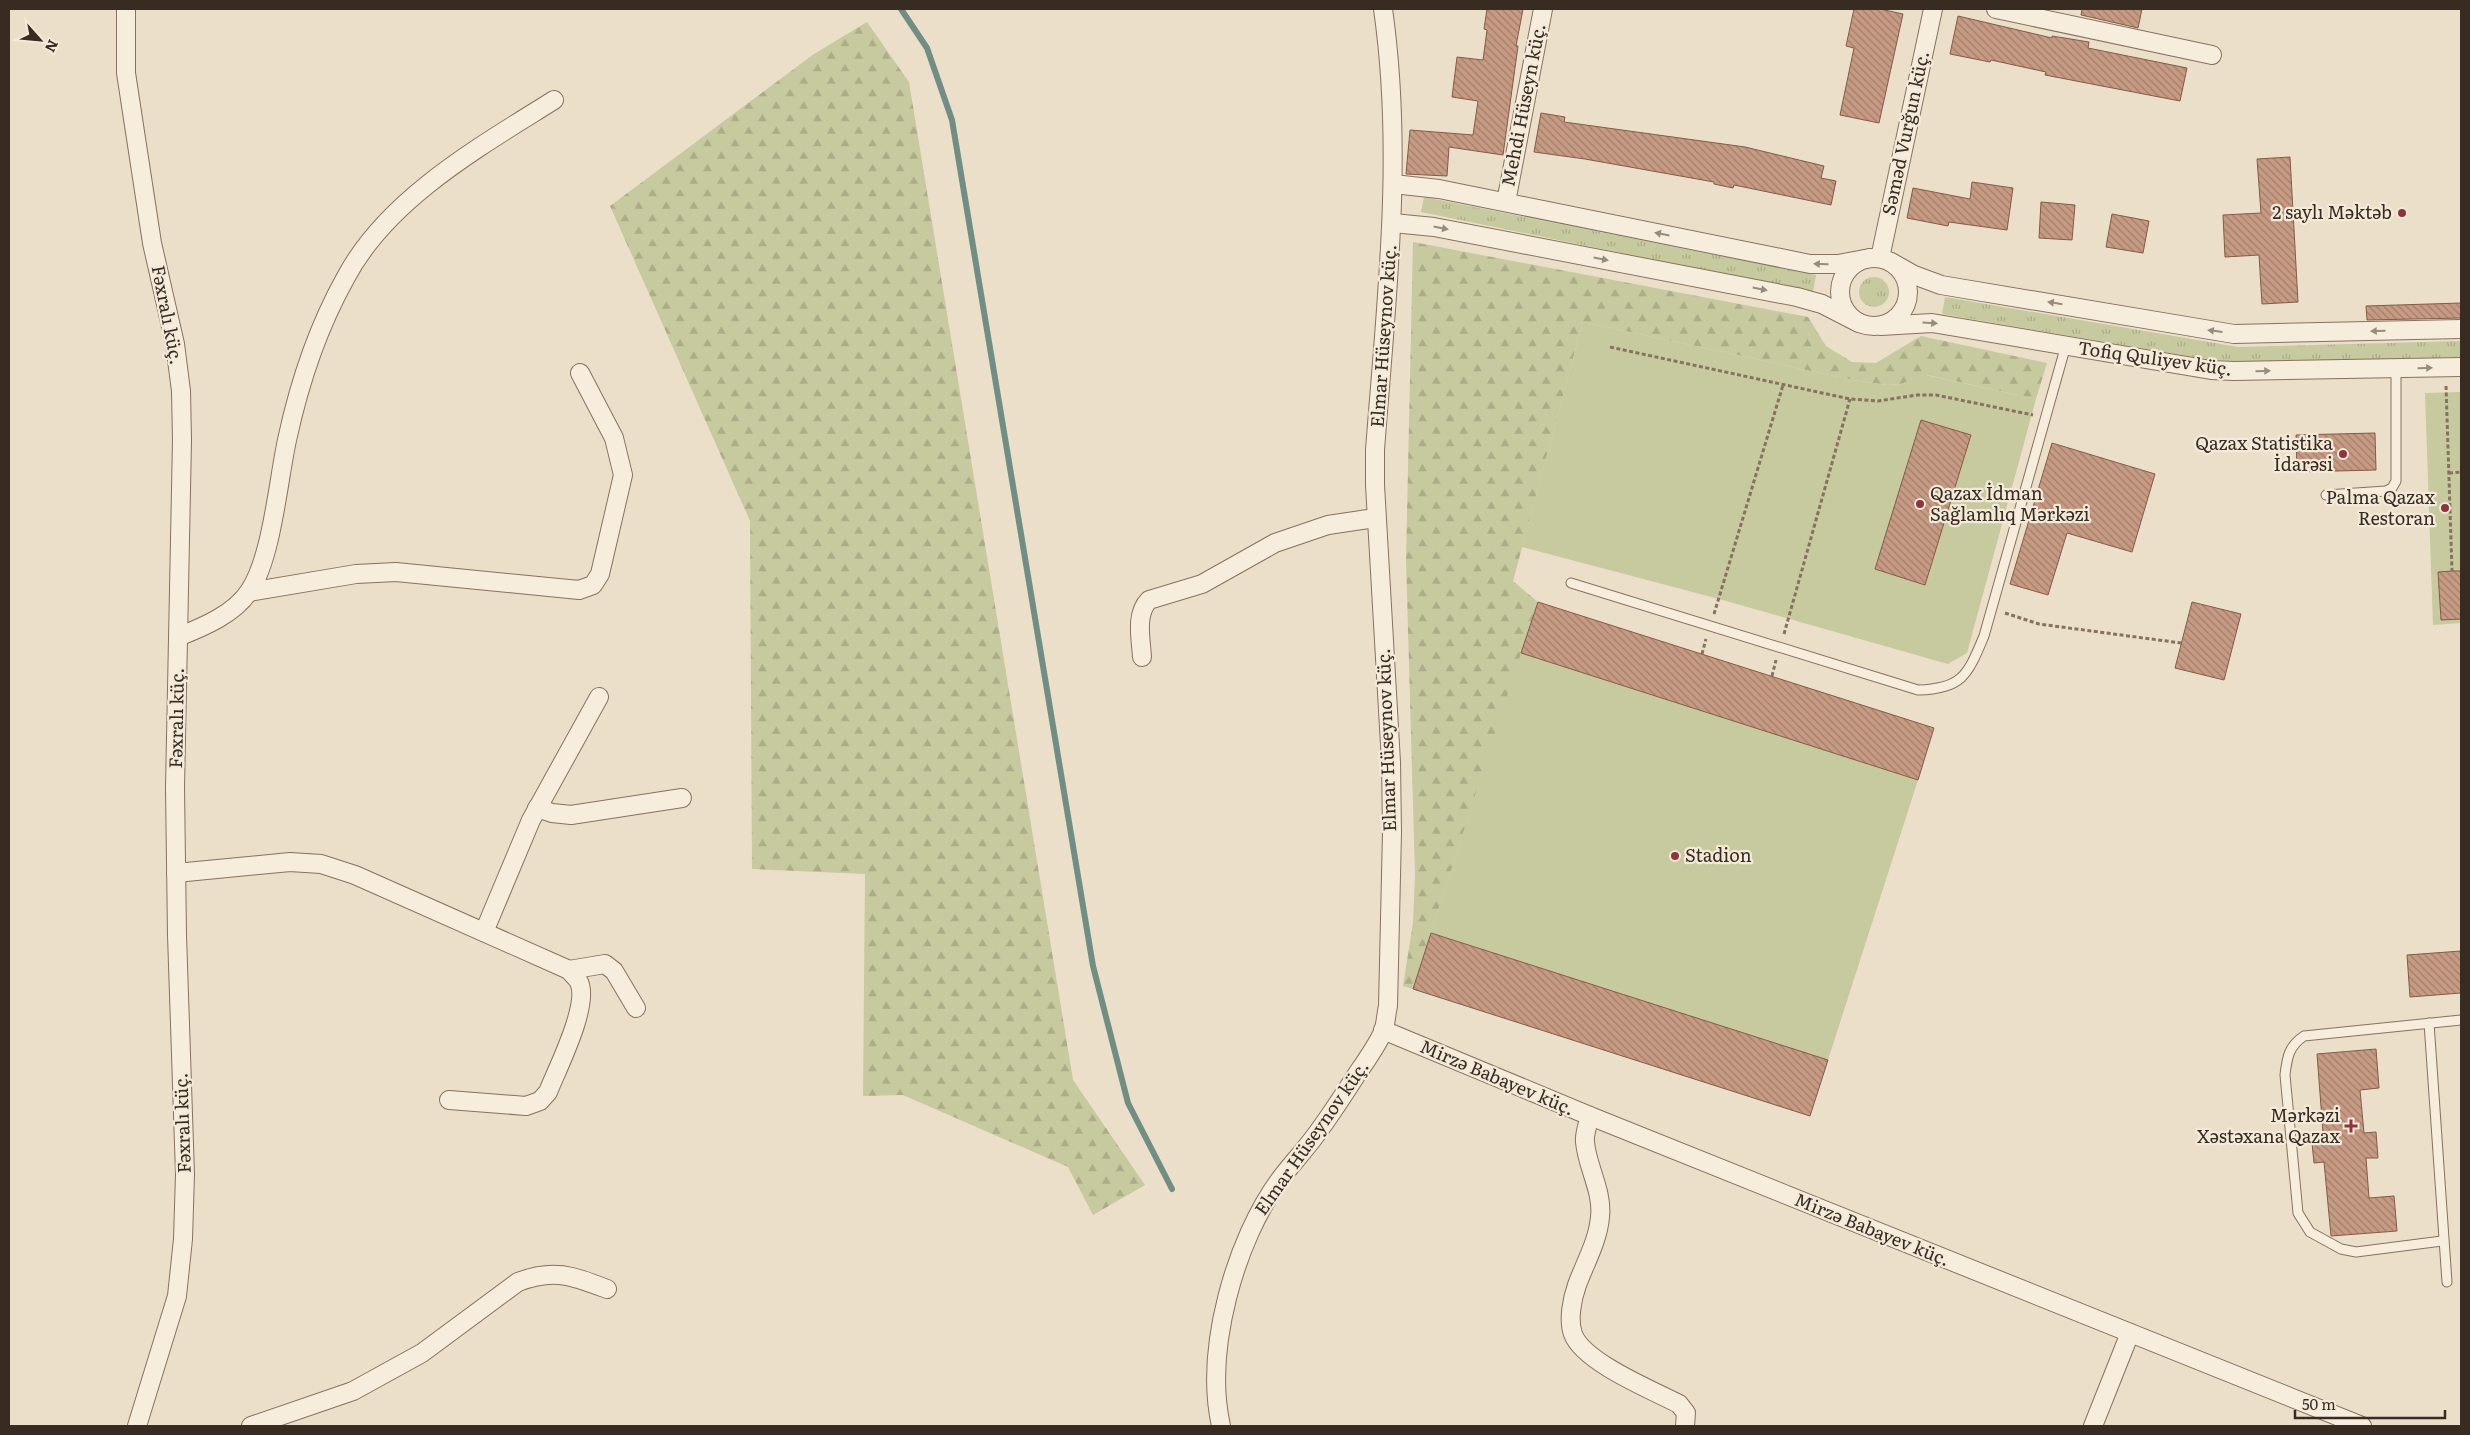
<svg xmlns="http://www.w3.org/2000/svg" width="2470" height="1435" viewBox="0 0 2470 1435" font-family="Literata,serif">
	<style>
		.grass { fill: url(#grass-tufts) }
		.forest { fill: url(#forest-firs) }
		.park { fill: #c7c99e }
		.lines { fill: none; stroke-linecap: round; stroke-linejoin: round }
		.stream { stroke: #718e85; stroke-width: 6 }
		.building { fill: url(#building-back-hatch); stroke: #845b47 }
		.service-casing { stroke: #86725f; stroke-width: 11 }
		.minor-casing { stroke: #86725f; stroke-width: 20 }
		.path { stroke: #86725f; stroke-width: 3; stroke-dasharray: 4 2.5; stroke-linecap: butt }
		.service { stroke: #f6eddc; stroke-width: 9 }
		.minor { stroke: #f6eddc; stroke-width: 18 }
		.oneway { fill: #978c7f }
		.poi-dot { fill: #90343b; stroke: #f3ead9; stroke-width: 2 }
		.labels { text-anchor: middle; stroke-width: 4.5; stroke-linejoin: round; paint-order: stroke }
		.street-label { font-size: 18px; fill: #382b22; stroke: #f3ead9 }
		.poi-label { font-size: 18px; fill: #382b22; stroke: #f3ead9; text-anchor: end }
	</style>
	<defs>
		<pattern id="grass-tufts" width="24" height="20" patternUnits="userSpaceOnUse" patternTransform="scale(1.25)"><rect width="24" height="20" fill="#c7c99e"/><path d="M3 7l-1-3M5 7V3M7 7l1-3M15 17l-1-3M17 17v-4M19 17l1-3" fill="none" stroke="#acad88"/></pattern>
		<pattern id="forest-firs" width="22" height="20" patternUnits="userSpaceOnUse" patternTransform="scale(1.25)"><rect width="22" height="20" fill="#c7c99e"/><path d="M5 1l3.5 6h-7zM16 11l3.5 6h-7z" fill="#acad88"/></pattern>
		<pattern id="building-back-hatch" width="6" height="6" patternUnits="userSpaceOnUse" patternTransform="scale(1.25)"><rect width="6" height="6" fill="#c69a83"/><path d="M-1 5l2 2M0 0l6 6M5-1l2 2" fill="none" stroke="#a27e6b"/></pattern>
	</defs>
	<rect width="100%" height="100%" fill="#ebdfca"/>
	<g class="grass">
		<path d="M1424 197 1816 275 1813 292 1421 212Z"/>
		<circle cx="1874" cy="292" r="15"/>
		<path d="M1945 297 2238 347 2461 341V357C2376 360 2290 367 2205 359L1942 314Z"/>
	</g>
	<g class="forest">
		<path d="M867 22 909 82 1073 1080 1145 1185 1093 1215 1068 1167 903 1095 863 1096 865 874 752 869 750 521 610 206 814 54Z"/>
		<path d="M1413 242 1808 317 1826 346 1852 362 1876 363 1921 336 2047 363 2036 399 1927 375 1901 384 1887 385 1853 380 1583 322 1513 581 1538 602 1413 989 1403 986 1413 923 1415 875 1406 560Z"/>
	</g>
	<g class="park">
		<path d="M1583 322 1853 380 1887 385 1901 384 1926 375 2036 399 1967 653 1948 664 1719 599 1522 547Z"/>
		<path d="M2461 392V623L2433 625 2425 393Z"/>
		<path d="M1521 653 1918 780 1828 1060 1431 933Z"/>
	</g>
	<g class="lines">
		<path class="stream" d="M901 9 927 48 952 120 1093 966 1128 1103 1172 1189"/>
	</g>
	<g class="building">
		<path d="M1487 9H1523L1516 46H1518L1503 155 1449 147 1447 176 1406 174 1410 130 1473 135 1478 101 1452 97 1457 57 1483 60 1487 30 1484 29Z"/>
		<path d="M1854 9H1880L1903 14 1879 123 1840 115 1854 48 1846 46Z"/>
		<path d="M2082 9H2142L2138 28 2081 15Z"/>
		<path d="M1958 16 2052 38V36L2089 42 2088 48 2187 68 2180 101 2045 75 2046 72 1991 60 1990 62 1950 54Z"/>
		<path d="M1541 113 1565 117 1564 122 1745 147 1824 166 1821 178 1836 181 1831 205 1734 185 1733 188 1714 184V182L1585 159 1534 152Z"/>
		<path d="M2290 157 2298 302 2262 304 2259 255 2225 257 2223 215 2261 213 2257 159Z"/>
		<path d="M1972 182 2013 188 2007 230 1949 222 1948 226 1907 218 1913 188 1970 199Z"/>
		<path d="M2041 202 2075 205 2072 240 2039 238Z"/>
		<path d="M2112 214 2149 221 2143 253 2106 247Z"/>
		<path d="M2461 303V318L2367 320 2366 306Z"/>
		<path d="M1921 420 1971 435 1925 585 1875 569Z"/>
		<path d="M2375 433 2376 470 2297 472 2296 435Z"/>
		<path d="M2052 443 2155 474 2132 552 2067 533 2048 595 2010 584Z"/>
		<path d="M2452 571H2461V619L2441 620 2438 572Z"/>
		<path d="M1538 602 1934 728 1918 780 1521 653Z"/>
		<path d="M2192 602 2241 614 2224 680 2175 668Z"/>
		<path d="M1431 933 1828 1060 1810 1116 1413 989Z"/>
		<path d="M2461 951V993L2410 997 2407 955Z"/>
		<path d="M2376 1049 2379 1088 2360 1090 2364 1133 2376 1132 2378 1158H2366L2369 1198 2394 1196 2397 1231 2331 1236 2324 1162 2314 1163 2311 1133H2323L2317 1054Z"/>
	</g>
	<g class="lines">
		<defs>
			<g id="service">
				<path d="M2326 495 2386 491 2392 488 2396 481V369"/>
				<path d="M1571 583 1918 690C1963 689 1968 674 1984 636L2066 345"/>
				<path d="M2429 1023 2447 1282"/>
				<path d="M2442 1241 2356 1252 2341 1249 2310 1232 2298 1213 2285 1075C2287 1057 2289 1046 2304 1036L2461 1020"/>
			</g>
			<g id="minor">
				<path d="M126 9V73L152 243 175 344 181 391 182 440 175 788 177 935 185 1174 183 1239 177 1296 137 1426"/>
				<path d="M1996 9 2212 55"/>
				<path d="M1393 184 1439 189 1810 264H1838L1870 258"/>
				<path d="M1506 202 1543 9"/>
				<path d="M1393 223 1434 227 1797 297 1822 304 1859 323"/>
				<path d="M1880 258 1933 9"/>
				<circle cx="1874" cy="292" r="34"/>
				<path d="M1891 262 1914 275 1941 285 2234 334 2461 329"/>
				<path d="M1881 326 1932 323 2211 370 2234 371 2461 367"/>
				<path d="M249 592 356 574 396 572 579 590 593 585 600 574 623 475 614 438 580 373"/>
				<path d="M178 637C203 627 235 614 250 590 272 556 278 482 287 440 299 384 318 327 346 277 388 198 481 146 554 100"/>
				<path d="M1142 657C1141 639 1135 614 1149 600L1202 584 1275 543 1328 525 1375 518"/>
				<path d="M537 808 552 813 571 815 682 798"/>
				<path d="M176 873 290 862 321 864 355 875 569 970C572 974 577 978 579 982 590 1005 557 1069 548 1092L540 1101 526 1106 449 1100"/>
				<path d="M484 932 531 820 599 697"/>
				<path d="M569 970 605 964 614 971 636 1008"/>
				<path d="M1383 1030 1590 1116 2362 1426"/>
				<path d="M1590 1116C1588 1124 1584 1134 1585 1142 1587 1167 1603 1191 1600 1217 1598 1241 1585 1263 1577 1285 1572 1299 1568 1320 1573 1334 1583 1362 1652 1390 1679 1404L1686 1413 1685 1426"/>
				<path d="M251 1426 353 1391 422 1353 518 1282C554 1268 573 1276 607 1289"/>
				<path d="M1221 1426C1204 1350 1235 1240 1281 1178 1291 1165 1302 1153 1312 1140 1328 1119 1343 1096 1357 1074 1366 1061 1376 1047 1383 1032 1386 1024 1386 1014 1388 1006L1392 832 1391 762 1375 485V450C1386 303 1404 155 1383 9"/>
				<path d="M2093 1426 2130 1333"/>
			</g>
		</defs>
		<use href="#service" class="service-casing"/>
		<use href="#minor" class="minor-casing"/>
		<g class="path">
			<path d="M1610 347 1850 399 1878 401 1917 395H1936L2033 415"/>
			<path d="M2446 386 2452 571"/>
			<path d="M2449 473 2461 472"/>
			<path d="M2005 613 2039 624 2181 643"/>
			<path d="M1714 614 1783 385"/>
			<path d="M1784 634 1850 399"/>
			<path d="M1702 654 1706 639"/>
			<path d="M1772 676 1776 660"/>
		</g>
		<use href="#service" class="service"/>
		<use href="#minor" class="minor"/>
	</g>
	<defs><path id="oneway-solid" d="M-6-.8H1V-3.2L6.5 0L1 3.2V.8H-6Z" transform="scale(1.25)"/></defs>
	<g class="oneway">
		<use href="#oneway-solid" transform="translate(1441 228) rotate(11)"/>
		<use href="#oneway-solid" transform="translate(1662 234) rotate(-169)"/>
		<use href="#oneway-solid" transform="translate(1601 259) rotate(11)"/>
		<use href="#oneway-solid" transform="translate(1821 264) rotate(-178)"/>
		<use href="#oneway-solid" transform="translate(1760 289) rotate(11)"/>
		<use href="#oneway-solid" transform="translate(2055 303) rotate(-171)"/>
		<use href="#oneway-solid" transform="translate(1930 323) rotate(4)"/>
		<use href="#oneway-solid" transform="translate(2215 331) rotate(-173)"/>
		<use href="#oneway-solid" transform="translate(2378 331) rotate(178)"/>
		<use href="#oneway-solid" transform="translate(2425 368) rotate(-1)"/>
		<use href="#oneway-solid" transform="translate(2263 371) rotate(-1)"/>
	</g>
	<g class="poi-dot">
		<circle cx="2402" cy="213" r="5"/>
		<circle cx="2343" cy="454" r="5"/>
		<circle cx="1920" cy="504" r="5"/>
		<circle cx="2445" cy="508" r="5"/>
		<circle cx="1675" cy="856" r="5"/>
		<path d="M2348.5 1118.5h5v5h5v5h-5v5h-5v-5h-5v-5h5z"/>
	</g>
	<g class="labels">
		<g class="street-label">
			<text transform="translate(1524 105) rotate(-79)" y="6">Mehdi Hüseyn küç.</text>
			<text transform="translate(1906 133) rotate(-78)" y="6">Səməd Vurğun küç.</text>
			<text transform="translate(167 315) rotate(79)" y="6">Fəxralı küç.</text>
			<text transform="translate(1384 336) rotate(-86)" y="6">Elmar Hüseynov küç.</text>
			<text transform="translate(2155 359) rotate(8)" y="6">Tofiq Quliyev küç.</text>
			<text transform="translate(177 718) rotate(-89)" y="6">Fəxralı küç.</text>
			<text transform="translate(1387 740) rotate(-92)" y="6">Elmar Hüseynov küç.</text>
			<text transform="translate(1497 1078) rotate(23)" y="6">Mirzə Babayev küç.</text>
			<text transform="translate(183 1123) rotate(-92)" y="6">Fəxralı küç.</text>
			<text transform="translate(1312 1138) rotate(-55)" y="6">Elmar Hüseynov küç.</text>
			<text transform="translate(1872 1230) rotate(22)" y="6">Mirzə Babayev küç.</text>
		</g>
		<g class="poi-label">
			<text x="2392" y="219">2 saylı Məktəb</text>
			<text x="2333" y="450">Qazax Statistika<tspan x="2333" dy="21">İdarəsi</tspan></text>
			<text x="1930" y="500" text-anchor="start">Qazax İdman<tspan x="1930" dy="21">Sağlamlıq Mərkəzi</tspan></text>
			<text x="2435" y="504">Palma Qazax<tspan x="2435" dy="21">Restoran</tspan></text>
			<text x="1685" y="862" text-anchor="start">Stadion</text>
			<text x="2340" y="1122">Mərkəzi<tspan x="2340" dy="21">Xəstəxana Qazax</tspan></text>
		</g>
	</g>
	<rect width="2470" height="1435" fill="none" stroke="#382b22" stroke-width="20"/>
	<g transform="translate(40 40) rotate(117)" stroke="#f3ead9" stroke-width="4" paint-order="stroke">
	<path d="M0-4L9 19L0 12L-9 19Z" fill="#382b22"/>
	<text y="-8" font-size="14" font-weight="bold" text-anchor="middle" fill="#382b22">N</text>
	</g>
	<path d="M2295 1410v8h150v-8" fill="none" stroke="#382b22" stroke-width="2.5"/>
	<text x="2302" y="1410" font-size="15" fill="#382b22" stroke="#f3ead9" stroke-width="4" paint-order="stroke">50 m</text>
</svg>
